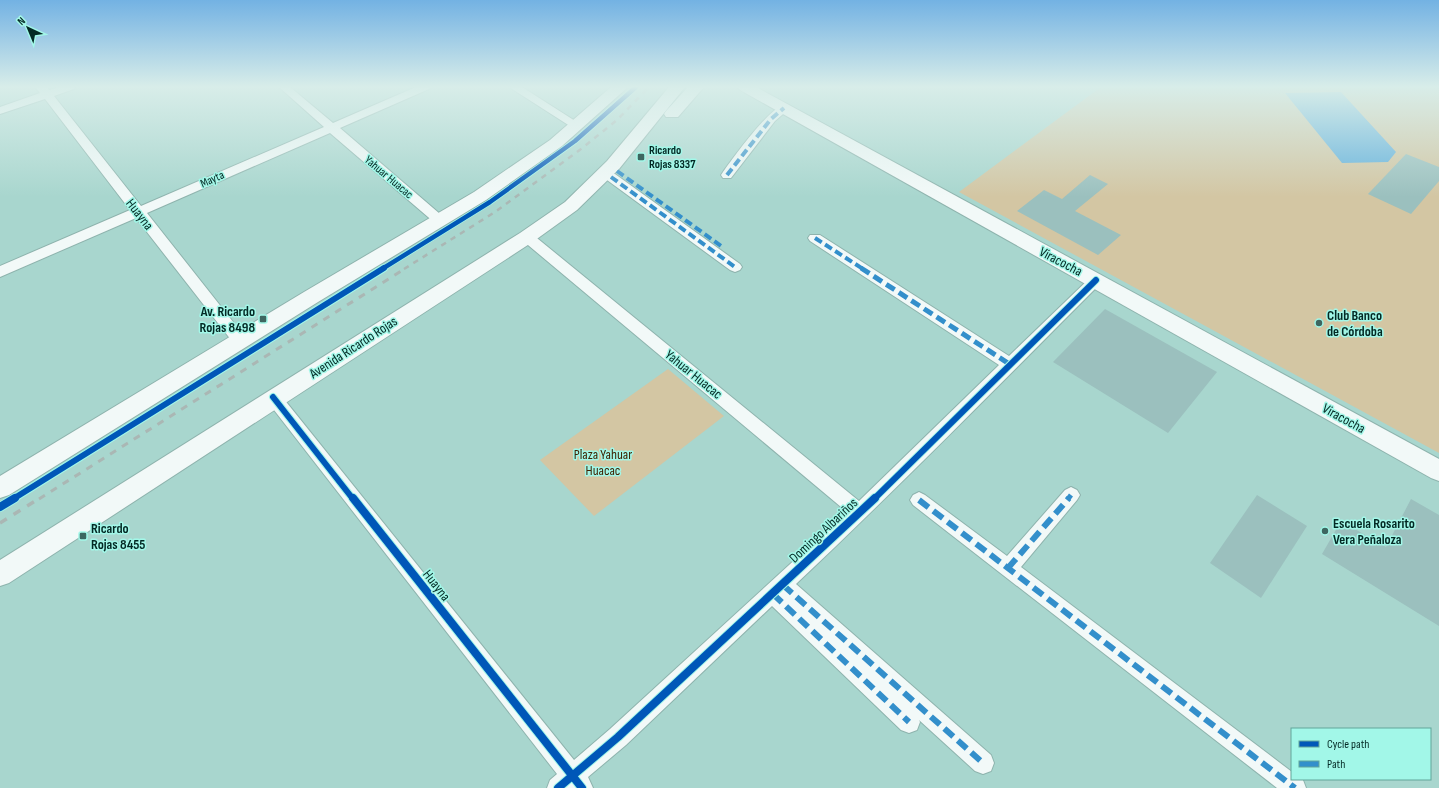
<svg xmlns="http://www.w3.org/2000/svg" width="1439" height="788" viewBox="0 0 1439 788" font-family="'Sofia Sans Condensed',sans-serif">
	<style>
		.green { fill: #d3c6a3 }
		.water { fill: #63b0db }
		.building { fill: #9bc0be }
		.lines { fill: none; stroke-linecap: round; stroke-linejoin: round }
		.street-casing { stroke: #8eb3ad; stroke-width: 2 }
		.secondary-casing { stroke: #8eb3ad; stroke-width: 2 }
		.primary-casing { stroke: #8eb3ad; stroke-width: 2 }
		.street { fill: #f2f9f8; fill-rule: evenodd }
		.secondary { fill: #f2f9f8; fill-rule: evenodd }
		.primary { fill: #f2f9f8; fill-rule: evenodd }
		.rail-far2 { stroke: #aab7b4; stroke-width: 2.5; stroke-dasharray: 5.5 5.5; stroke-linecap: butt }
		.rail-far1 { stroke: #aab7b4; stroke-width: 3; stroke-dasharray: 7 7; stroke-linecap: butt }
		.rail { stroke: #aab7b4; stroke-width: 3.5; stroke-dasharray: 8 8; stroke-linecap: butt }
		.quiet-far2 { stroke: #338fcb; stroke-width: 4; stroke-dasharray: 8 4; stroke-linecap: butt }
		.quiet-far1 { stroke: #338fcb; stroke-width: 5; stroke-dasharray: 10 5; stroke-linecap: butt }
		.quiet { stroke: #338fcb; stroke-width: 6; stroke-dasharray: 12 6; stroke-linecap: butt }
		.cycleway-far2-casing { stroke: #a2f7e8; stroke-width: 6 }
		.cycleway-far1-casing { stroke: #a2f7e8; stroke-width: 8 }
		.cycleway-casing { stroke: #a2f7e8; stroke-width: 10 }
		.cycleway-far2 { stroke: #0057b8; stroke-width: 4.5 }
		.cycleway-far1 { stroke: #0057b8; stroke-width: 6 }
		.cycleway { stroke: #0057b8; stroke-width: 8 }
		.poi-dot { fill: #3d6660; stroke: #a2f7e8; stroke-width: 1.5 }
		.labels { text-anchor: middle; stroke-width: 3; stroke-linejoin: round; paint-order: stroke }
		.far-poi-label { font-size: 12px; font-weight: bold; fill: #032924; stroke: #a2f7e8; text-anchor: start }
		.far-street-label { font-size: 12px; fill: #032924; stroke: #a2f7e8 }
		.street-label { font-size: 14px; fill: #032924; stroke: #a2f7e8 }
		.poi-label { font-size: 14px; font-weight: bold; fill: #032924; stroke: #a2f7e8; text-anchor: start }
		.park-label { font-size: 14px; fill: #3f2202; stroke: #a2f7e8 }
	</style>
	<rect width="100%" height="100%" fill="#a8d6ce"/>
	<g class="green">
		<path d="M1101 87H1439V453L959 192Z"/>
		<path d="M668 369 724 416 594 516 540 460Z"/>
	</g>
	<path class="water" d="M1341 92 1396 152 1388 162 1342 163 1285 93Z"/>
	<g class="building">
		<path d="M1406 154 1439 167V181L1411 214 1368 194Z"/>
		<path d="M1090 175 1108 184 1075 211 1121 235 1098 255 1017 211 1044 190 1062 199Z"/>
		<path d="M1105 309 1217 372 1168 433 1053 362Z"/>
		<path d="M1257 495 1307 526 1261 598 1210 563Z"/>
		<path d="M1411 499 1439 515V626L1322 554 1341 521 1386 547Z"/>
	</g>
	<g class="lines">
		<defs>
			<g id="street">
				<path d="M35 87H47L49 90 60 87H75L74 89 54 96 141 206 324 127 279 87H290L333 123 416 87H430L429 89 340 128 447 220 445 223H435L330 133 147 213 245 337 248 341 245 345 240 347 235 345 136 218 0 277V266L130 210 45 99 0 114V107L40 93Z"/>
				<path d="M509 87H522L583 126 581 128H573Z"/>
				<path d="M784 105 788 106 790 108 775 121 731 178H723L721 175 723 172C734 157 768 109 784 105Z"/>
				<path d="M611 173 615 174 740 264 742 267 740 270 735 272 730 270 607 180 605 177Z"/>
				<path d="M527 233 532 234 859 501 999 365 810 241 808 238 810 235H820L1009 356 1091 277 1096 275 1101 277 1103 280 1101 283C1000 384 900 486 796 584L991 755 994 763 991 771 983 774 975 771 919 720 920 722 917 730 909 733 901 730 772 606 626 745 588 777 593 788H547L550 780 557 774 267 401 265 397 267 393 273 391 279 393 574 760 610 729 847 512 522 240 520 237 522 234Z"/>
				<path d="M1071 487 1077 490 1080 495 1077 500 1021 567 1292 772V779L1303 780 1306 788H1277L913 505 910 500 913 495 919 492 925 495 1007 556 1065 490Z"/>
			</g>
			<path id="secondary" d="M737 87H756L1439 459V481L1431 478 740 90Z"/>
			<g id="primary">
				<path d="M611 87H628L562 146 486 200 318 302 9 495 0 498V476L304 292 474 192 550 140Z"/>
				<path d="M669 87H685L619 169 577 210 534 241 9 583 0 586V560L520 233 565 202 607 161Z"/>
				<path d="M688 87H704L678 117H666L664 114 666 111Z"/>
			</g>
		</defs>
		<use href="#street" class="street-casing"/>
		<use href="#secondary" class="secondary-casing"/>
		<use href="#primary" class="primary-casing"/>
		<use href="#street" class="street"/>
		<use href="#secondary" class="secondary"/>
		<use href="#primary" class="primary"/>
		<path class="rail-far2" d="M404 269 495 212 581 149 617 120 649 87"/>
		<path class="rail-far1" d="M39 499 406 268"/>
		<path class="rail" d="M0 523 40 498"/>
		<g class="quiet-far2">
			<path d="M617 171 724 248"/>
			<path d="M727 175 771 119 784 108"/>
			<path d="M611 177 735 267"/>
			<path d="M815 238 863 269"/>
		</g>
		<g class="quiet-far1">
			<path d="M861 268 1011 365"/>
			<path d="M1068 499 1071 495"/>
		</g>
		<g class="quiet">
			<path d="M919 500 1295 788"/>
			<path d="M1008 568 1069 498"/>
			<path d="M783 585 983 763"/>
			<path d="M773 594 909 722"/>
		</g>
		<defs>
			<path id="cycleway-far2" d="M382 269 490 202 575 141 636 87"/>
			<g id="cycleway-far1">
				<path d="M273 397 353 499"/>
				<path d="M13 499 384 268"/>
				<path d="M874 499 1096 280"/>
			</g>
			<g id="cycleway">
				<path d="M353 498 582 788"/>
				<path d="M0 507 15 498"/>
				<path d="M558 788 618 737 875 498"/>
			</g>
		</defs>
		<use href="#cycleway-far2" class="cycleway-far2-casing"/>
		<use href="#cycleway-far1" class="cycleway-far1-casing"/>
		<use href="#cycleway" class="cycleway-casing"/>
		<use href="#cycleway-far2" class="cycleway-far2"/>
		<use href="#cycleway-far1" class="cycleway-far1"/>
		<use href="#cycleway" class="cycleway"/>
	</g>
	<linearGradient id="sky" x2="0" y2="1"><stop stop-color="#73b2e3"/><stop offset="0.44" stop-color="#d8ede9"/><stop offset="1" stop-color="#d8ede9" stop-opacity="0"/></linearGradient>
	<rect width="1439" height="197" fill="url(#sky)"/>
	<g class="poi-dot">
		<rect x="637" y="153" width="8" height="8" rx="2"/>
		<rect x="259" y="315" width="8" height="8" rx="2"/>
		<circle cx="1319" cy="323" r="4"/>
		<circle cx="1325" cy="531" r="4"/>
		<rect x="79" y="532" width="8" height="8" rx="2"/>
	</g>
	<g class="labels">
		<g class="far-poi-label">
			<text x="649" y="154">Ricardo<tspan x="649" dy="14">Rojas 8337</tspan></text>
		</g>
		<g class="far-street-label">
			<text transform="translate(389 177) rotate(40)" y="4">Yahuar Huacac</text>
			<text transform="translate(212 179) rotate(-24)" y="4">Mayta</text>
		</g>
		<g class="street-label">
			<text transform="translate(140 214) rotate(52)" y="5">Huayna</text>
			<text transform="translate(1061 261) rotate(28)" y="5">Viracocha</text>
			<text transform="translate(353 347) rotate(-33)" y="5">Avenida Ricardo Rojas</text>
			<text transform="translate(694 374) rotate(39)" y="5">Yahuar Huacac</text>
			<text transform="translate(1344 418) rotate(29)" y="5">Viracocha</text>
			<text transform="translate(823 530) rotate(-43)" y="5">Domingo Albariños</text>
			<text transform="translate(437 585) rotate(52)" y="5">Huayna</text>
		</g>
		<g class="poi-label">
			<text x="255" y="316" text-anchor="end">Av. Ricardo<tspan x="255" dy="16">Rojas 8498</tspan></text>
			<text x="1327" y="320">Club Banco<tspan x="1327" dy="16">de Córdoba</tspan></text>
			<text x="1333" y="528">Escuela Rosarito<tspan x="1333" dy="16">Vera Peñaloza</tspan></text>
			<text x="91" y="533">Ricardo<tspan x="91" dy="16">Rojas 8455</tspan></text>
		</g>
		<g class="park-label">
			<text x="603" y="459">Plaza Yahuar<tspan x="603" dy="16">Huacac</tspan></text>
		</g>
	</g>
	<rect x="1291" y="728" width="140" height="52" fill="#a2f7e8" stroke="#62a59a"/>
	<rect x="1299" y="741" width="20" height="6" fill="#0057b8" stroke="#62a59a"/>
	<text x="1327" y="748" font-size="12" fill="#032924">Cycle path</text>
	<rect x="1299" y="761" width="20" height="6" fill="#338fcb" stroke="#62a59a"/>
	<text x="1327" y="768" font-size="12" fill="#032924">Path</text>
	<g transform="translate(28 28) rotate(316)" stroke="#a2f7e8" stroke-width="3" paint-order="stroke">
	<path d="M0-3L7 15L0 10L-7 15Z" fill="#032924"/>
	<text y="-6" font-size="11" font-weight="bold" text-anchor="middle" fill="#032924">N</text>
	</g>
</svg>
